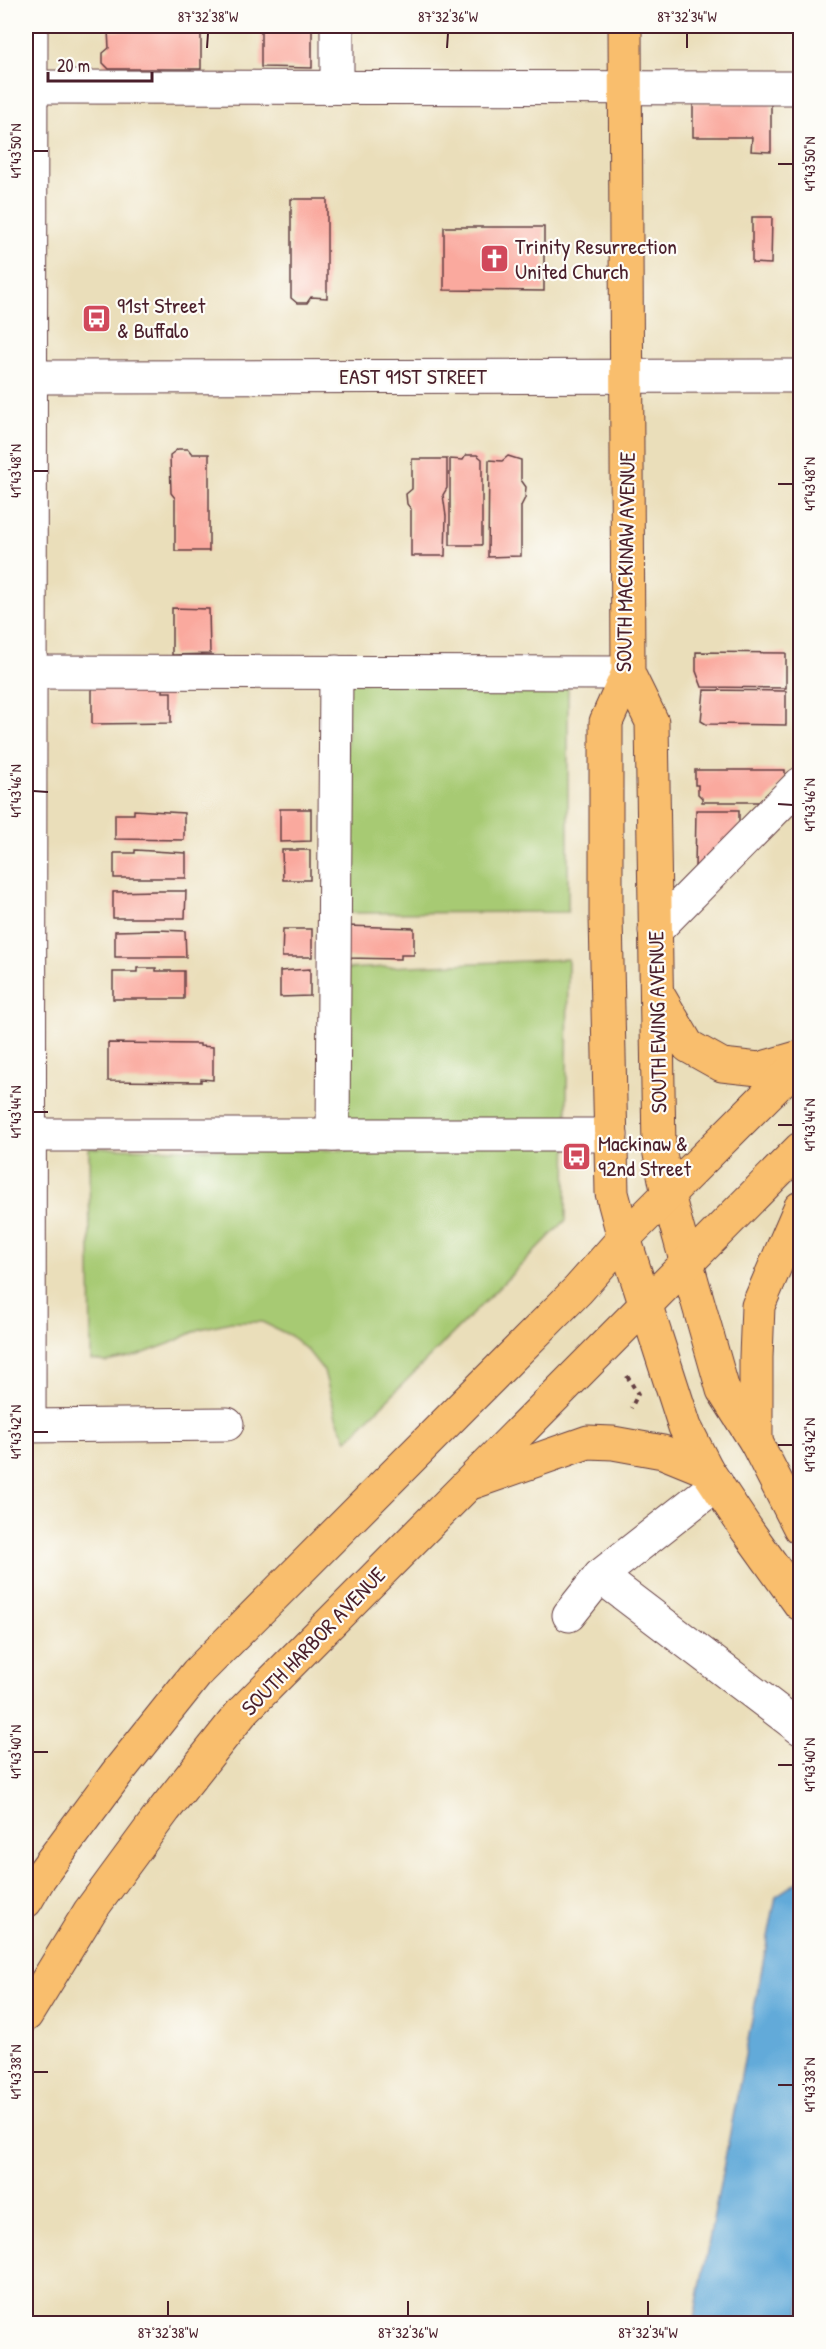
<svg xmlns="http://www.w3.org/2000/svg" width="826" height="2349" viewBox="0 0 826 2349" font-family="'Patrick Hand',sans-serif">
	<style>
		.green { fill: #a7ca73; stroke: #78744f; stroke-width: 1.5 }
		.water { fill: #62aad9; stroke: #566482; stroke-width: 1.5 }
		.building { fill: #faa99e }
		.lines { fill: none; stroke-linecap: round; stroke-linejoin: round }
		.minor-casing { stroke: #623c40; stroke-width: 35 }
		.major-casing { stroke: #623c40; stroke-width: 35 }
		.path { stroke: #623c40; stroke-width: 4; stroke-dasharray: 4.5 4.5; stroke-linecap: butt }
		.minor { stroke: #fff; stroke-width: 33 }
		.major { stroke: #f9be6d; stroke-width: 33 }
		.ticks { fill: none; stroke: #4a1f2b; stroke-width: 2 }
		.labels { text-anchor: middle; stroke-width: 4.5; stroke-linejoin: round; paint-order: stroke }
		.poi-label { font-size: 22px; fill: #4a1f2b; stroke: #fdfcf7; text-anchor: start }
		.street-label { font-size: 22px; fill: #4a1f2b; stroke: #fdfcf7 }
		.neatline { fill: none; stroke: #4a1f2b; stroke-width: 2 }
		.ticks-label { font-size: 15px; text-anchor: middle; fill: #4a1f2b }
	</style>
	<rect width="100%" height="100%" fill="#fdfcf7"/>
	<filter id="ink" filterUnits="userSpaceOnUse"><feTurbulence type="fractalNoise" baseFrequency=".0167" numOctaves="2"/><feDisplacementMap in="SourceGraphic" scale="12" xChannelSelector="R" yChannelSelector="G"/><feConvolveMatrix kernelMatrix="1 2 1 2 8 2 1 2 1" color-interpolation-filters="sRGB"/></filter>
	<filter id="wash" filterUnits="userSpaceOnUse"><feTurbulence type="fractalNoise" baseFrequency=".008" numOctaves="4" result="noise"/><feDisplacementMap in="SourceGraphic" scale="24" xChannelSelector="R" yChannelSelector="G"/><feGaussianBlur stdDeviation="1.35" result="paint"/><feColorMatrix in="noise" values="0 0 0 0 0 0 0 0 0 0 0 0 0 0 0 0 0 1.4 0 .05"/><feComposite in="paint" operator="in"/></filter>
	<g filter="url(#wash)">
		<rect width="100%" height="100%" fill="#eadeba"/>
		<g class="green">
			<path d="M347 682H568V912L347 913Z"/>
			<path d="M568 959 566 1220 347 1440 336 1417 324 1371 308 1351 291 1336 262 1322H231L200 1329 171 1343 139 1355 106 1362 91 1360 89 1148 347 1150 345 969Z"/>
		</g>
		<path class="water" d="M800 1880V2323H693L776 1896Z"/>
		<g id="blocks">
			<g class="building">
				<rect x="107" y="26" width="93" height="2"/>
				<path d="M261 26H312V68L261 67Z"/>
				<path d="M108 31H201V69H109L103 63V53L109 48Z"/>
				<path d="M693 103H771V152L751 151 752 137H693Z"/>
				<path d="M291 199H327V298L311 297 307 303H297L291 298Z"/>
				<path d="M752 217H772L771 264 752 263Z"/>
				<path d="M444 227H544V291L444 290Z"/>
				<path d="M178 449H188L192 454H209V551H175V498L171 493 170 455Z"/>
				<path d="M466 455H477L482 459V545H450V459L463 460Z"/>
				<path d="M508 456 521 460V480L526 487 525 498 521 506V556L488 557 489 460 502 461Z"/>
				<path d="M412 459H447V488L443 495 446 516 445 556H411V509L407 504 406 494 412 489Z"/>
				<path d="M172 608 209 609 210 654 172 655Z"/>
				<path d="M696 652 786 653V688L702 687 696 671Z"/>
				<path d="M92 687H163V692H171V723L92 724Z"/>
				<path d="M704 690 786 691V725L706 724 701 721Z"/>
				<path d="M695 770H785V779L765 802H702V798L698 794V785H695Z"/>
				<path d="M280 809H311V841L280 842Z"/>
				<path d="M134 810 184 813V840L115 839V814H134Z"/>
				<path d="M696 810H739V840L695 868Z"/>
				<path d="M135 850 186 853V878H114V853H135Z"/>
				<path d="M282 850H310V880H283Z"/>
				<path d="M156 891H186L185 918H113V892Z"/>
				<path d="M346 926 414 928V955H401V959L346 958Z"/>
				<path d="M283 929H312V957H282Z"/>
				<path d="M157 930 185 931 186 957H115V931Z"/>
				<path d="M137 968H156V971H184V999H113V972H137Z"/>
				<path d="M310 969V996L280 997V971Z"/>
				<path d="M108 1043 200 1044V1046L213 1047V1080L201 1079V1082L108 1081Z"/>
			</g>
		</g>
	</g>
	<g filter="url(#ink)">
		<use href="#blocks" fill-opacity="0" stroke="#623c40" stroke-width="1.5"/>
		<g class="lines">
			<defs>
				<g id="minor">
					<path d="M337 26V87"/>
					<path d="M26 87 800 88"/>
					<path d="M26 377 800 376"/>
					<path d="M26 672 628 673"/>
					<path d="M655 931 800 784"/>
					<path d="M26 1135H611"/>
					<path d="M333 1135 336 672"/>
					<path d="M26 1426 227 1424"/>
					<path d="M29 1426 31 26"/>
					<path d="M600 1576 800 1728"/>
					<path d="M569 1615 600 1576 717 1484"/>
				</g>
				<g id="major">
					<path d="M625 26 628 673 606 722V917L612 1193 624 1238 685 1427 707 1470 747 1530 800 1604"/>
					<path d="M628 673 652 722 659 1149 668 1195 687 1264 723 1390 756 1442 800 1528"/>
					<path d="M657 993 688 1046 722 1065 759 1069 800 1057"/>
					<path d="M756 1442V1357L758 1306 800 1208"/>
					<path d="M474 1482 588 1442 613 1443 663 1452 707 1470"/>
					<path d="M26 1901 40 1877 117 1773 197 1673 578 1290 624 1238 800 1062"/>
					<path d="M26 2015 90 1911 165 1809 242 1712 800 1149"/>
				</g>
			</defs>
			<use href="#minor" class="minor-casing"/>
			<use href="#major" class="major-casing"/>
			<path class="path" d="M627 1376 638 1394 631 1408"/>
			<use href="#minor" class="minor"/>
			<use href="#major" class="major"/>
		</g>
	</g>
	<path class="ticks" d="M207 48 208 33M447 48 448 33M687 48V33M33 151H48M778 164H793M33 471H48M778 484H793M33 791 48 792M778 804 793 805M33 1112H48M778 1125H793M33 1432H48M778 1445H793M33 1752H48M778 1765H793M33 2072H48M778 2085H793M168 2316V2301M408 2316V2301M648 2316V2301"/>
	<defs>
		<symbol id="church-square" viewBox="-11 -11 22 22"><rect x="-9" y="-9" width="18" height="18" rx="4" fill="#d1495b" stroke="#fdfcf7"/><path d="M-1.2-6h2.4v3.5h3.3v2.4h-3.3V6h-2.4V-.1h-3.3v-2.4h3.3Z" fill="#fff"/></symbol>
		<symbol id="bus-square" viewBox="-11 -11 22 22"><rect x="-9" y="-9" width="18" height="18" rx="4" fill="#d1495b" stroke="#fdfcf7"/><path d="M-5-6H5V4H4V6H2V4H-2V6H-4V4H-5ZM-3.5-4V0h7V-4ZM-3.5 1.2v1.5H-2V1.2ZM2 1.2v1.5H3.5V1.2Z" fill="#fff"/></symbol>
	</defs>
	<g fill-rule="evenodd">
		<use href="#church-square" x="478" y="242" width="33" height="33"/>
		<use href="#bus-square" x="80" y="302" width="33" height="33"/>
		<use href="#bus-square" x="560" y="1140" width="33" height="33"/>
	</g>
	<g class="labels">
		<g class="poi-label">
			<text x="515" y="254">Trinity Resurrection<tspan x="515" dy="25">United Church</tspan></text>
			<text x="117" y="313">91st Street<tspan x="117" dy="25">&amp; Buffalo</tspan></text>
			<text x="598" y="1151">Mackinaw &amp;<tspan x="598" dy="25">92nd Street</tspan></text>
		</g>
		<g class="street-label">
			<text x="413" y="384">EAST 91ST STREET</text>
			<text transform="translate(625 562) rotate(-89)" y="8">SOUTH MACKINAW AVENUE</text>
			<text transform="translate(657 1022) rotate(-91)" y="8">SOUTH EWING AVENUE</text>
			<text transform="translate(313 1641) rotate(-46)" y="8">SOUTH HARBOR AVENUE</text>
		</g>
	</g>
	<rect width="826" height="2349" fill="none" stroke="#fdfcf7" stroke-width="66"/>
	<path d="M48 72v9h104v-9" fill="none" stroke="#4a1f2b" stroke-width="3"/>
	<text x="57" y="72" font-size="18" fill="#4a1f2b" stroke="#fdfcf7" stroke-width="4.5" paint-order="stroke">20 m</text>
	<rect x="33" y="33" width="760" height="2283" class="neatline"/>
	<g class="ticks-label">
		<text x="208" y="22">87°32'38"W</text>
		<text x="448" y="22">87°32'36"W</text>
		<text x="687" y="22">87°32'34"W</text>
		<text transform="translate(16 151) rotate(-90)" y="5">41°43'50"N</text>
		<text transform="translate(810 164) rotate(-90)" y="5">41°43'50"N</text>
		<text transform="translate(16 471) rotate(-90)" y="5">41°43'48"N</text>
		<text transform="translate(810 484) rotate(-90)" y="5">41°43'48"N</text>
		<text transform="translate(16 791) rotate(-90)" y="5">41°43'46"N</text>
		<text transform="translate(810 805) rotate(-90)" y="5">41°43'46"N</text>
		<text transform="translate(16 1112) rotate(-90)" y="5">41°43'44"N</text>
		<text transform="translate(810 1125) rotate(-90)" y="5">41°43'44"N</text>
		<text transform="translate(16 1432) rotate(-90)" y="5">41°43'42"N</text>
		<text transform="translate(810 1445) rotate(-90)" y="5">41°43'42"N</text>
		<text transform="translate(16 1752) rotate(-90)" y="5">41°43'40"N</text>
		<text transform="translate(810 1765) rotate(-90)" y="5">41°43'40"N</text>
		<text transform="translate(16 2072) rotate(-90)" y="5">41°43'38"N</text>
		<text transform="translate(810 2085) rotate(-90)" y="5">41°43'38"N</text>
		<text x="168" y="2338">87°32'38"W</text>
		<text x="408" y="2338">87°32'36"W</text>
		<text x="648" y="2338">87°32'34"W</text>
	</g>
</svg>
